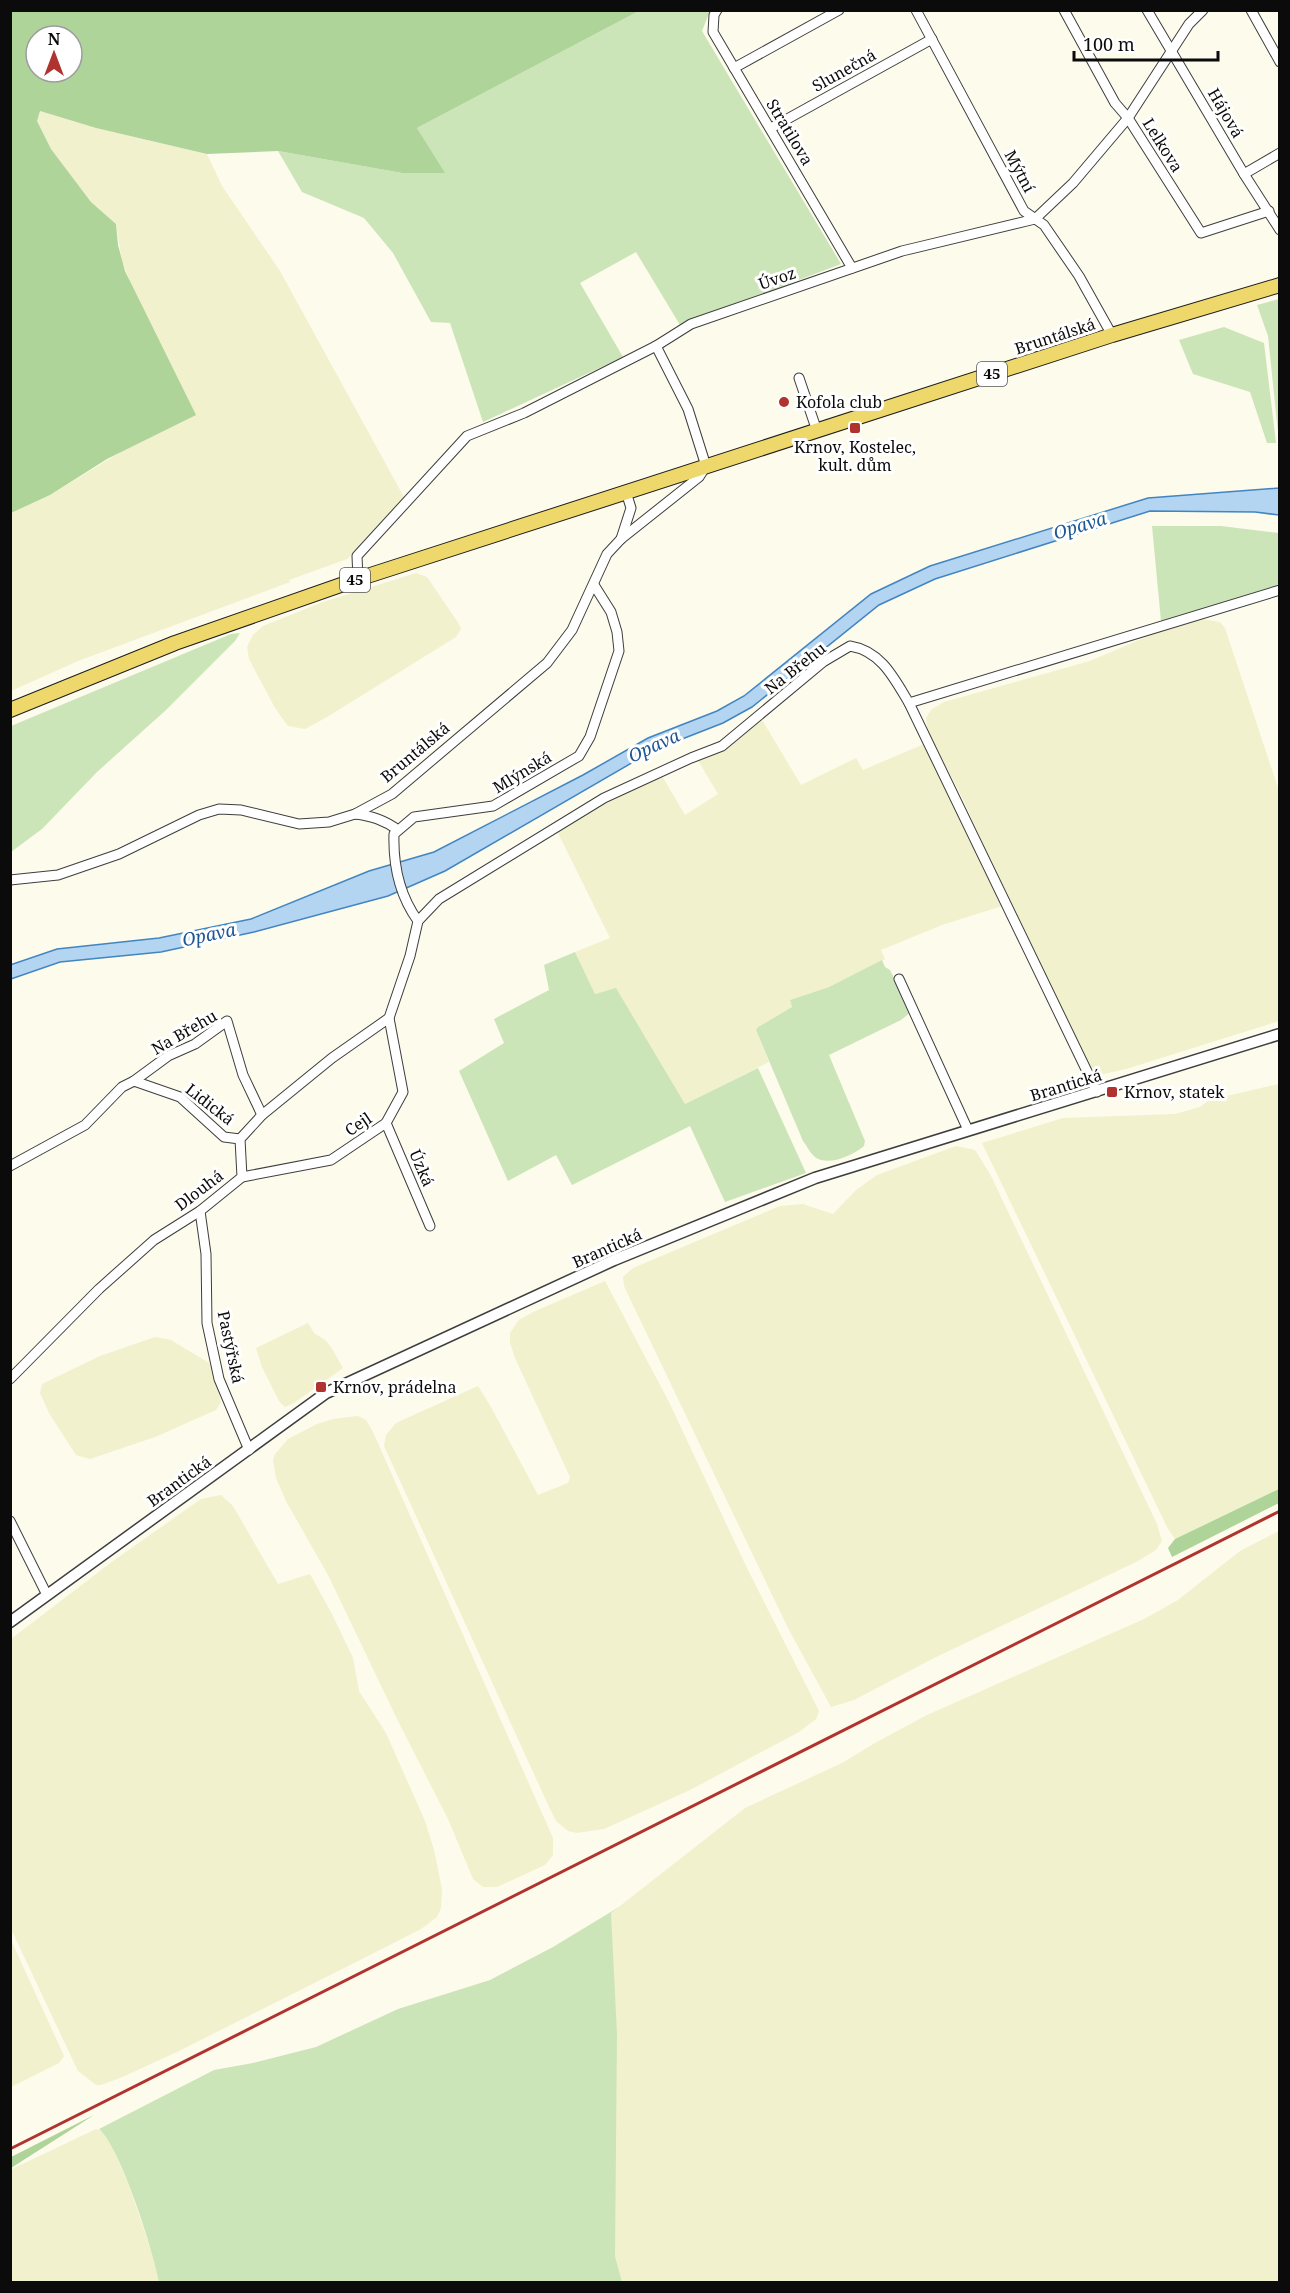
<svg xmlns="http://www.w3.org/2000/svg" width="1290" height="2293" viewBox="0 0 1290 2293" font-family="'Noto Serif',serif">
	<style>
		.farmland { fill: #f1f1ce }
		.green { fill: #cce5b8 }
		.forest { fill: #afd499; fill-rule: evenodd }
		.water { fill: #b4d5f1; stroke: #4185c2; stroke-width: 1.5 }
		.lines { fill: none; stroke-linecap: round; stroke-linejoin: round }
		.minor-casing { stroke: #3e3e3e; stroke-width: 11 }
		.tertiary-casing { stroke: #3e3e3e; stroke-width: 13 }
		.primary-casing { stroke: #1c1c1c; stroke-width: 16 }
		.minor { stroke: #fff; stroke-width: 9 }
		.tertiary { stroke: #fff; stroke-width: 10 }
		.primary { stroke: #eed86b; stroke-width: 14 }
		.rail { stroke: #b0332f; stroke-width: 3 }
		.poi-dot { fill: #b0332f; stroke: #fff; stroke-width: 2 }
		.labels { text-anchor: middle; stroke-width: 6; stroke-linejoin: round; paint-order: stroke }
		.shield { fill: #fff; stroke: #545454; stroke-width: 1.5 }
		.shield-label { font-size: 15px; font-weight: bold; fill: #0b0b0b }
		.street-label { font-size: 16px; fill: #0b0b0b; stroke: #fff }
		.poi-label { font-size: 16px; fill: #0b0b0b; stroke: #fff; text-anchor: start }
		.water-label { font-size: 18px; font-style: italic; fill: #1f5792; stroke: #fff }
	</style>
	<rect width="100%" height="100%" fill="#fdfbeb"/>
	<g class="farmland">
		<path d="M40 111 96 128 207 154 222 186 280 271 405 499 379 531 347 559 289 580 290 582 78 661 11 691V513L50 495 131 446V284L122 261 116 224 91 202 51 149 37 121Z"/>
		<path d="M416 573 427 577 459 624 461 629 456 637 327 717 305 729 288 726 275 708 249 659 247 647 253 635 263 626 323 602Z"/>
		<path d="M1203 619 1220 622 1225 628 1279 791V1021L1126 1069 1104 1074 1095 1071 1090 1066 1083 1054 1010 904 961 795 928 732 926 718 931 710 944 702 1090 661 1153 634Z"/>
		<path d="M761 718 801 785 856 758 863 770 924 744 1002 906 942 925 881 950 885 959 829 987 790 1000 792 1007 758 1027 756 1030 769 1062 685 1104 616 989 595 994 575 952 610 938 557 831 603 805 662 776 685 815 718 794 697 759 720 752Z"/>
		<path d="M1279 1084V1489L1175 1539 1167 1527 982 1143 1063 1118 1175 1114 1200 1107 1209 1100Z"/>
		<path d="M956 1146 975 1150 990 1174 1157 1524 1162 1541 1156 1550 1136 1562 934 1658 854 1700 831 1707 788 1628 631 1301 624 1286 623 1277 633 1268 780 1206 803 1204 833 1214 856 1190 877 1175Z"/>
		<path d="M605 1281 669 1402 746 1566 819 1711 816 1719 799 1732 688 1791 604 1829 577 1833 568 1831 556 1821 550 1809 384 1446 386 1435 396 1423 478 1386 491 1407 538 1495 568 1483 570 1477 515 1358 510 1343V1333L519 1320 533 1312Z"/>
		<path d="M308 1323 314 1333 325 1340 331 1347 343 1368 294 1403 285 1407 279 1401 262 1367 256 1348Z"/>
		<path d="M155 1337 171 1340 209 1363 212 1368 221 1402 216 1410 155 1437 90 1459 76 1455 49 1413 40 1393 42 1384 100 1356Z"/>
		<path d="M358 1416 366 1420 373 1432 553 1838V1855L545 1865 497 1887H483L473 1879 448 1819 398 1721 328 1575 286 1501 276 1478 273 1460 275 1454 288 1439 317 1424 333 1419Z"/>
		<path d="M221 1495 233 1506 278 1584 310 1574 332 1614 353 1658 359 1691 386 1733 425 1821 434 1850 442 1889 441 1908 437 1917 421 1929 372 1954 177 2052 120 2078 101 2085H96L78 2071 11 1929V1639L113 1561 201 1499Z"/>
		<path d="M1279 1531V2282H622L615 2256 611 1913 745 1808 842 1763 875 1743 927 1715 1144 1619 1178 1600 1240 1551Z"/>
		<path d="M11 1940 64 2056 59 2063 11 2087Z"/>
		<path d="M96 2129 102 2131 112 2146 128 2183 155 2262 159 2282H11L10 2170Z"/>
	</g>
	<g class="green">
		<path d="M639 11H710L702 31 841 264 680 325 636 252 580 283 623 357 483 422 450 323 431 322 393 253 364 218 302 192 278 151 402 173H444L417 128Z"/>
		<path d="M1279 299H1280L1279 442 1268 336 1257 305Z"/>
		<path d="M1224 327 1264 343 1276 443H1267L1250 392 1193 374 1179 340Z"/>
		<path d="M1152 526H1221L1279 533V587L1161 621Z"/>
		<path d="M240 633 235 641 166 710 97 772 42 829 11 852V726L231 634Z"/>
		<path d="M575 952 595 994 616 988 685 1104 758 1068 806 1173 725 1202 690 1126 572 1185 556 1155 508 1181 459 1071 504 1043 494 1019 549 990 544 965Z"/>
		<path d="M882 960 885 967 890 970 911 1012 901 1020 829 1055 865 1141 864 1146C854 1155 828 1167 815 1157 810 1153 807 1146 803 1141L756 1030 758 1027 792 1007 790 1000 829 987Z"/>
		<path d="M619 1907 611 1913 617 2034 615 2256 622 2282H159C154 2253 120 2146 99 2129L214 2070 253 2063 316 2047 398 2009 490 1980 553 1947Z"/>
	</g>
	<g class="forest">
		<path d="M11 10H639V11L417 128 445 173H402L278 151 207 154 96 128 40 111 37 121 51 149 91 202 116 224 118 245 125 271 196 415 107 459 50 495 11 513ZM36 36H72V72H36Z"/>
		<path d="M1279 1489V1503L1172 1557 1168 1548 1175 1539Z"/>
		<path d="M94 2115 11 2168V2157Z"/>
	</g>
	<path class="water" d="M1279 488V515L1255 512 1150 511 935 579 879 605 752 707 723 723 654 750 445 871 388 896 254 932 161 952 60 962 11 979 10 965 57 949 159 938 251 919 369 871 434 852 583 775 648 738 717 711 744 696 871 594 930 566 1148 498Z"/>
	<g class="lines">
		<defs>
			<g id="minor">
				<path d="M717 10 714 15 713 32 852 268"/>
				<path d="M916 10 1024 211 1044 225 1079 276 1112 335"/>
				<path d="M1064 10 1115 103 1128 118 1201 233 1269 211"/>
				<path d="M1147 10 1244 174 1280 230"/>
				<path d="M1251 10 1280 62"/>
				<path d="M734 68 839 10"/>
				<path d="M771 128 932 39"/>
				<path d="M1244 174 1280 153"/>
				<path d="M799 378 817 431"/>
				<path d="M621 539 631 508 626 492"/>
				<path d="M358 579 357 556 467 436 524 413 656 346 691 324 902 251 1035 219 1073 183 1128 118 1189 24 1203 10"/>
				<path d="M909 703 1097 1092"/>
				<path d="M355 814C372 816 384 820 398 830"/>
				<path d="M10 880 58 875 119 854 199 815 219 809 241 810 299 824 329 822 355 814 392 794 547 663 572 630 607 554 621 539 699 477 706 466 688 409 656 346"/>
				<path d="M418 921C400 896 393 865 394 834L414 817 493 806 579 756 590 737 619 651 617 632 611 612 594 585"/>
				<path d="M899 979 968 1130"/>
				<path d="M134 1081 168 1056 195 1044 227 1021 243 1075 262 1115"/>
				<path d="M386 1123 430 1226"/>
				<path d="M10 1166 85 1125 122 1087 134 1081 180 1097 224 1137 240 1139"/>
				<path d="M242 1177 331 1160 386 1123 403 1092 389 1018"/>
				<path d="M200 1211 206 1254 207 1323 219 1379 249 1450"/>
				<path d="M10 1379 99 1289 154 1240 200 1211 242 1177 240 1139 262 1115 332 1058 389 1018 410 956 418 921 439 899 604 798 691 758 722 746 823 662 850 646C881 651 894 678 909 703L1280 590"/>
				<path d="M10 1521 47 1595"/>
			</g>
			<path id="tertiary" d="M10 1622 326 1393 614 1260 815 1178 1280 1034"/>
			<path id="primary" d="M10 710 175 643 358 579 1112 335 1280 285"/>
		</defs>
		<use href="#minor" class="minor-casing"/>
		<use href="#tertiary" class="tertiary-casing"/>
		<use href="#primary" class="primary-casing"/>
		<use href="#minor" class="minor"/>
		<use href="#tertiary" class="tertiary"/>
		<use href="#primary" class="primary"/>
		<path class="rail" d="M10 2149 1280 1511"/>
	</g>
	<g class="poi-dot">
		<circle cx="784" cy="402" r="6"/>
		<rect x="849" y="422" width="12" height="12" rx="3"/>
		<rect x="1106" y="1086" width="12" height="12" rx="3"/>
		<rect x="315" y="1381" width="12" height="12" rx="3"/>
	</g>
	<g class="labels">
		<g class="shield">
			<rect x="977" y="362" width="30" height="24" rx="4.5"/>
			<rect x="340" y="568" width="30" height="24" rx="4.5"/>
		</g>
		<g class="shield-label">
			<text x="992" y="379">45</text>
			<text x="355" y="585">45</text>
		</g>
		<g class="street-label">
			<text transform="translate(844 70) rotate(-29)" y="6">Slunečná</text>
			<text transform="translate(1226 113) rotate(60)" y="6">Hájová</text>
			<text transform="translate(790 132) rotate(59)" y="6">Stratilova</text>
			<text transform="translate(1163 145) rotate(58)" y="6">Lelkova</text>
			<text transform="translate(1020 171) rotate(62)" y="6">Mýtní</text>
			<text transform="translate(777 278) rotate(-19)" y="6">Úvoz</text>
			<text transform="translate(1055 336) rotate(-18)" y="6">Bruntálská</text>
			<text transform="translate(795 668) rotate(-38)" y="6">Na Břehu</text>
			<text transform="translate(415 752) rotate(-40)" y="6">Bruntálská</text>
			<text transform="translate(522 772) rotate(-31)" y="6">Mlýnská</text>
			<text transform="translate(184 1032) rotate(-30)" y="6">Na Břehu</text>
			<text transform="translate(1066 1085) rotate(-17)" y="6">Brantická</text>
			<text transform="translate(210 1104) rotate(38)" y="6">Lidická</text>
			<text transform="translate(358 1124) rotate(-34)" y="6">Cejl</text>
			<text transform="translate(422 1168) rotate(67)" y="6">Úzká</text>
			<text transform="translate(199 1190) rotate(-37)" y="6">Dlouhá</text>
			<text transform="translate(607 1248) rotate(-24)" y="6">Brantická</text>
			<text transform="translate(231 1347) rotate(78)" y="6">Pastýřská</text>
			<text transform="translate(179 1481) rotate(-36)" y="6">Brantická</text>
		</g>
		<g class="poi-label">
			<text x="796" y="408">Kofola club</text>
			<text x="855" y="453" text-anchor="middle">Krnov, Kostelec,<tspan x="855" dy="18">kult. dům</tspan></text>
			<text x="1124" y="1098">Krnov, statek</text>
			<text x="333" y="1393">Krnov, prádelna</text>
		</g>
		<g class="water-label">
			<text transform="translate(1080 526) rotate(-17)" y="6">Opava</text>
			<text transform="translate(654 746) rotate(-25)" y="6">Opava</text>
			<text transform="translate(209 935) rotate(-12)" y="6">Opava</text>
		</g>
	</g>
	<rect width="1290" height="2293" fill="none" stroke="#0b0b0b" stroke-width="24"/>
	<g transform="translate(54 54)"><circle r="28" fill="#ffffff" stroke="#9d9d9d" stroke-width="1.5"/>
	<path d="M0-4.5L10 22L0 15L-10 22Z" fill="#b0332f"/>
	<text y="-9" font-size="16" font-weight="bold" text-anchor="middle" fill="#0b0b0b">N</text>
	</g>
	<path d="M1074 51v9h144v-9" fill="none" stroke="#0b0b0b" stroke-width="3"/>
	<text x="1083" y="51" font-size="18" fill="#0b0b0b" stroke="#ffffff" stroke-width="4.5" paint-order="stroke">100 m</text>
</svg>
